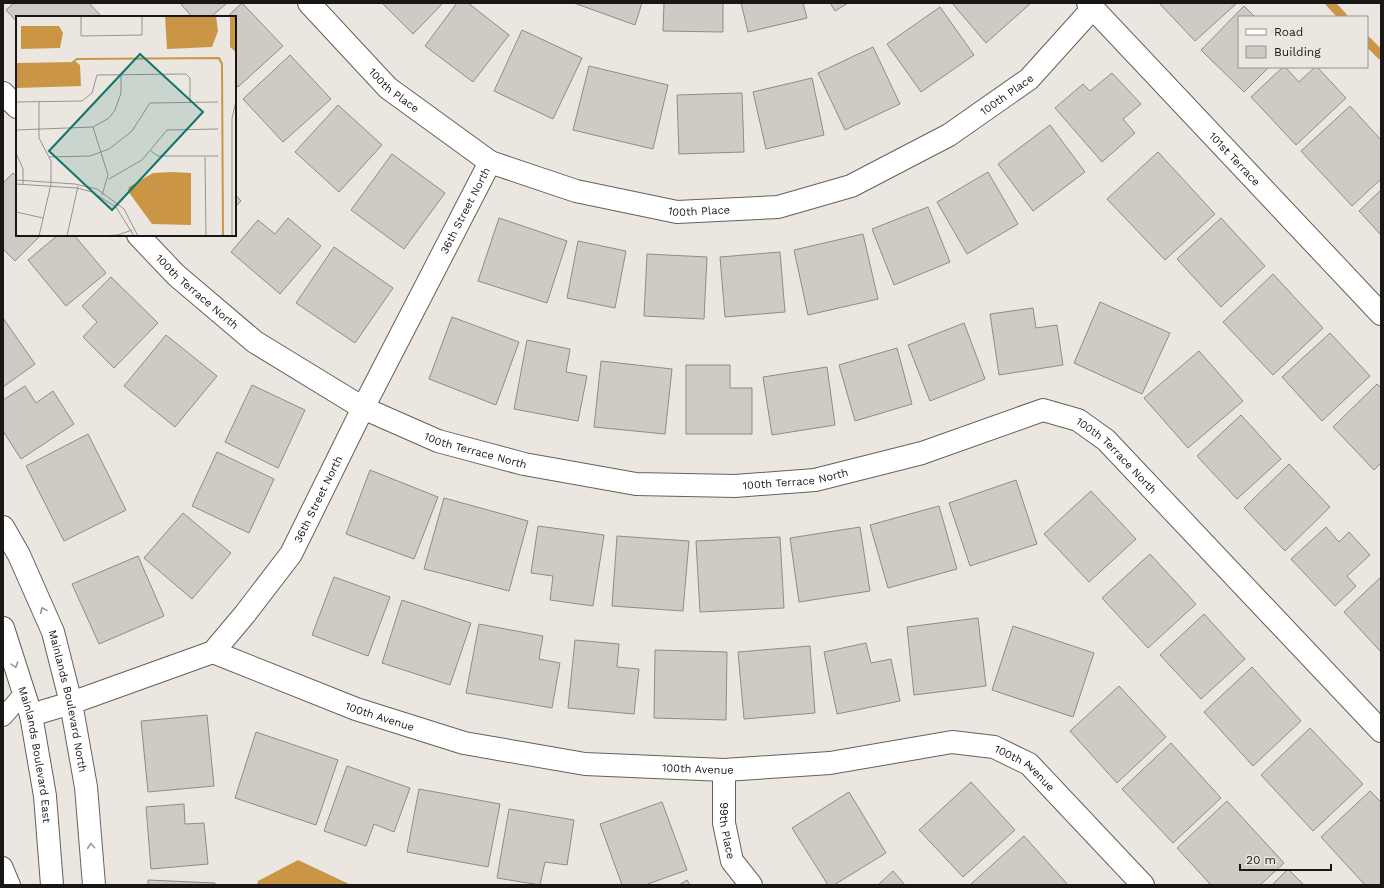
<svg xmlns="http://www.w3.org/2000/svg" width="1384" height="888" viewBox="0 0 1384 888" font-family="'Work Sans',sans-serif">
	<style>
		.water { fill: #ca9646 }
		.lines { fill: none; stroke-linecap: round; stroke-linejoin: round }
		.stream { stroke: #ca9646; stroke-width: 9 }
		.building { fill: #cfcac3; stroke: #908b84 }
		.lane-casing { stroke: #65615b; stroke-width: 20 }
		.street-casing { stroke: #65615b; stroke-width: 24 }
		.secondary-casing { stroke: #65615b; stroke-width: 24 }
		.lane { stroke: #fff; stroke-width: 18 }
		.street { stroke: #fff; stroke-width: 22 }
		.secondary { stroke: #fff; stroke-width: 22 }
		.oneway { stroke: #989796 }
		.labels { text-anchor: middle; stroke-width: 4; stroke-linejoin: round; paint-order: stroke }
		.street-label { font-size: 11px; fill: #191715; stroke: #ebe6df }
		.inset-river { fill: none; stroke: #ca9646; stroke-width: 2 }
		.inset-road { fill: none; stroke: #97938e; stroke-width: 1 }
		.view { fill: #0f766e; fill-opacity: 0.15; stroke: #0f766e; stroke-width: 2 }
		.inset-edge { fill: none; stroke: #191715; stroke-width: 2 }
	</style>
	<rect width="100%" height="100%" fill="#ebe6df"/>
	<path class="water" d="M298 860 351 885H257L258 881Z"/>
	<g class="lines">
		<g class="stream">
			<path d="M1330 3 1343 17"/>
			<path d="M1367 41 1381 55"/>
		</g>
	</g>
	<g class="building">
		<path d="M14 3H89L102 17H17V22L6 10Z"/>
		<path d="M180 3H227L211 17H192Z"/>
		<path d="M242 3 283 46 238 87 235 83V17H227Z"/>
		<path d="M382 3H443L413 34Z"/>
		<path d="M457 3H468L509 35 473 82 425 46Z"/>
		<path d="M574 3H642L635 25Z"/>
		<path d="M664 3H723V32L663 31Z"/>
		<path d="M741 3H803L807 18 748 32Z"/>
		<path d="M830 3H848L835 11Z"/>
		<path d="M952 3H1031L986 43Z"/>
		<path d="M1159 3H1237L1195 41Z"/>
		<path d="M1244 6 1255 17H1239V67H1269L1244 92 1201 50Z"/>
		<path d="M940 7 974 55 921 92 887 44Z"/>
		<path d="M522 30 582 58 553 119 494 91Z"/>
		<path d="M873 47 900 104 845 130 818 73Z"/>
		<path d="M290 55 331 99 283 142 243 99Z"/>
		<path d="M589 66 668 85 653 149 573 130Z"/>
		<path d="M1283 67H1285L1299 82 1315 67H1317L1346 98 1296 145 1251 97Z"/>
		<path d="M1112 73 1141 104 1123 119 1135 133 1102 162 1055 108 1083 84 1090 91Z"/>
		<path d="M812 78 824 135 766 149 753 92Z"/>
		<path d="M742 93 744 152 679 154 677 95Z"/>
		<path d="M338 105 382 145 339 192 295 152Z"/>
		<path d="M1350 106 1381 140V179L1352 206 1301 151Z"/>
		<path d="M1050 125 1085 172 1033 211 998 164Z"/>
		<path d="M1158 152 1215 214 1165 260 1107 199Z"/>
		<path d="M392 154 445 193 404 249 351 210Z"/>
		<path d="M988 172 1018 224 967 254 937 202Z"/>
		<path d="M13 173 17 177V235H41L15 261 3 249V183Z"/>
		<path d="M1381 190V235L1359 211Z"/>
		<path d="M235 194 241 201 235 207Z"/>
		<path d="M928 207 950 262 894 285 872 229Z"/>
		<path d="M288 218 321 246 280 294 231 252 258 220 275 234Z"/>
		<path d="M499 218 567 241 547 303 478 281Z"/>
		<path d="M1221 218 1265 266 1221 307 1177 259Z"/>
		<path d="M863 234 878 299 808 315 794 250Z"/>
		<path d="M58 235H74L106 273 66 306 28 260Z"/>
		<path d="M578 241 626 251 615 308 567 298Z"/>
		<path d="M334 247 393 288 355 343 296 303Z"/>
		<path d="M780 252 785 312 725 317 720 257Z"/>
		<path d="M647 254 707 257 704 319 644 316Z"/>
		<path d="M1273 274 1323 328 1273 375 1223 322Z"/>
		<path d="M111 277 158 323 114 368 83 337 97 322 82 306Z"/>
		<path d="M1100 302 1170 333 1142 394 1074 363Z"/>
		<path d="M1033 308 1036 328 1057 325 1063 365 999 375 990 314Z"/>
		<path d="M452 317 519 342 496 405 429 379Z"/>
		<path d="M3 318 35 364 3 387Z"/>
		<path d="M964 323 985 379 930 401 908 345Z"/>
		<path d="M1330 333 1370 376 1322 421 1282 377Z"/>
		<path d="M166 335 217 376 175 427 124 386Z"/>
		<path d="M527 340 570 349 566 372 587 376 578 421 514 409Z"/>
		<path d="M897 348 912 404 855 421 839 365Z"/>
		<path d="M1199 351 1243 401 1188 448 1144 398Z"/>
		<path d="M601 361 672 369 665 434 594 427Z"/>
		<path d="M686 365H730V388H752V434H686Z"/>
		<path d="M827 367 835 425 772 435 763 377Z"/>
		<path d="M1377 384 1381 388V463L1374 470 1333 427Z"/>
		<path d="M252 385 305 410 278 468 225 442Z"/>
		<path d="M25 386 36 403 53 391 74 424 21 459 3 431V400Z"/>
		<path d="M1241 415 1281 459 1237 499 1197 456Z"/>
		<path d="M88 434 126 510 64 541 26 466Z"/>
		<path d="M217 452 274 479 249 533 192 506Z"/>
		<path d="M1289 464 1330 507 1285 551 1244 508Z"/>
		<path d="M370 470 438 497 414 559 346 534Z"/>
		<path d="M1016 480 1037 544 970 566 949 503Z"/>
		<path d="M1091 491 1136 539 1089 582 1044 534Z"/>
		<path d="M444 498 528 521 509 591 424 569Z"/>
		<path d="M939 506 957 569 888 588 870 525Z"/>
		<path d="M183 513 231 553 192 599 144 558Z"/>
		<path d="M538 526 604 535 593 606 550 600 553 576 531 573Z"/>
		<path d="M860 527 870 591 799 602 790 538Z"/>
		<path d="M1326 527 1339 542 1349 532 1370 555 1347 576 1356 586 1335 606 1291 559Z"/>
		<path d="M617 536 689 541 683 611 612 606Z"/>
		<path d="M780 537 784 608 700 612 696 541Z"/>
		<path d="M1150 554 1196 604 1148 648 1102 598Z"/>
		<path d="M138 556 164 616 99 644 72 584Z"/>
		<path d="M334 577 390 597 368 656 312 635Z"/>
		<path d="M1381 577V652L1344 612Z"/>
		<path d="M402 600 471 623 450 685 382 663Z"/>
		<path d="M1204 614 1245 659 1201 699 1160 655Z"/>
		<path d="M978 618 986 686 914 695 907 627Z"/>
		<path d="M479 624 543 636 539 659 560 663 552 708 466 693Z"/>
		<path d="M1013 626 1094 653 1073 717 992 690Z"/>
		<path d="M575 640 619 644 617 667 639 669 634 714 568 708Z"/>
		<path d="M866 643 871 663 891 659 900 701 837 714 824 652Z"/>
		<path d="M810 646 815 713 744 719 738 652Z"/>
		<path d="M655 650 727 652 726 720 654 718Z"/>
		<path d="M1252 667 1301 721 1253 766 1204 712Z"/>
		<path d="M1119 686 1166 737 1117 783 1070 731Z"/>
		<path d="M207 715 214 786 148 792 141 721Z"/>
		<path d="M1310 728 1363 784 1313 831 1261 775Z"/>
		<path d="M256 732 338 760 316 825 235 798Z"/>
		<path d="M1171 743 1221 798 1173 843 1122 789Z"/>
		<path d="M347 766 410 788 394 832 374 824 366 846 324 831Z"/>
		<path d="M971 782 1015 830 963 877 919 830Z"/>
		<path d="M419 789 500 804 488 867 407 852Z"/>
		<path d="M1370 791 1381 802V883L1378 885H1365L1321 837Z"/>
		<path d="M849 792 886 853 834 885H828L792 828Z"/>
		<path d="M1227 801 1284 863 1260 885H1211L1177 848Z"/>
		<path d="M662 802 687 870 645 885H622L600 824Z"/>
		<path d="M184 804 185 824 204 823 208 864 151 869 146 807Z"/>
		<path d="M509 809 574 820 567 865 545 862 540 885 497 878Z"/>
		<path d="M1024 836 1068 885H970Z"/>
		<path d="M1288 869 1304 885H1272Z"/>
		<path d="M893 871 905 885H878Z"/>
		<path d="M148 880 215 883V885H148Z"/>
		<path d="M687 880 690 885H679Z"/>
	</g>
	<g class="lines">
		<defs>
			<g id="lane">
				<path d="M3 717 24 693"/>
				<path d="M3 866 11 885"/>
			</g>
			<g id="street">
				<path id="s1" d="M309 3 388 88 490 162 576 191 677 212 778 207 851 186 949 135 1029 79 1093 8"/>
				<path id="s2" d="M1088 3 1381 314"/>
				<path d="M3 93 17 107"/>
				<path id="s3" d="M138 235 176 275 255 342 363 408 438 441 524 464 636 484 735 486 815 480 922 453 1043 410 1078 420 1106 440 1381 731"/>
				<path id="s4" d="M213 652 356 709 464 743 585 764 724 770 830 763 952 742 994 747 1029 764 1143 885"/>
				<path id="s5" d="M31 715 71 703 213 652 245 614 291 554 363 408 490 162"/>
				<path id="s6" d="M724 770V823L732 861 751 885"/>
			</g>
			<g id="secondary">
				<path id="s7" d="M3 527 19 555 53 632 71 703 86 787 94 885"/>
				<path id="s8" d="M3 628 31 715 45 796 52 885"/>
			</g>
		</defs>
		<use href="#lane" class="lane-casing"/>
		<use href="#street" class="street-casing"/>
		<use href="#secondary" class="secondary-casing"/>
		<use href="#lane" class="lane"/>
		<use href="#street" class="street"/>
		<use href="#secondary" class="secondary"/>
	</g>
	<defs><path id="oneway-chevron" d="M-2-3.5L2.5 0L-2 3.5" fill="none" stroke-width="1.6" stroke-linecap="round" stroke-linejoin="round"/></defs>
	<g class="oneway">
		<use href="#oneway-chevron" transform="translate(43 610) rotate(-114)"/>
		<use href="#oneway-chevron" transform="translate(15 665) rotate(72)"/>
		<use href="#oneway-chevron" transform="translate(91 846) rotate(-95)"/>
	</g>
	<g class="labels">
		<g class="street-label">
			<text dy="4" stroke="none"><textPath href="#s1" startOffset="122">100th Place</textPath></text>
			<text dy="4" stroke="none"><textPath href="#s1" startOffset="794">100th Place</textPath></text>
			<text dy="4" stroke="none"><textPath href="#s2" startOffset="214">101st Terrace</textPath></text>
			<text dy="4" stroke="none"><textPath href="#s1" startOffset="458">100th Place</textPath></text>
			<text dy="4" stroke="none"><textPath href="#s5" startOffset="703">36th Street North</textPath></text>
			<text dy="4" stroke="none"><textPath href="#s3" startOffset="82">100th Terrace North</textPath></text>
			<text dy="4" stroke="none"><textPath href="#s3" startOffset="406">100th Terrace North</textPath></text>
			<text dy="4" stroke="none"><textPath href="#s3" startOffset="1077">100th Terrace North</textPath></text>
			<text dy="4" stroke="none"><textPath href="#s3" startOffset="730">100th Terrace North</textPath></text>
			<text dy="4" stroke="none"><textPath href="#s5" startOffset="379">36th Street North</textPath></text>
			<text dy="4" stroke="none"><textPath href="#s7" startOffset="187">Mainlands Boulevard North</textPath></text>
			<text dy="4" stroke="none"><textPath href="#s4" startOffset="179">100th Avenue</textPath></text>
			<text dy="4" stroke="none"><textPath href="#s8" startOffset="131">Mainlands Boulevard East</textPath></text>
			<text dy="4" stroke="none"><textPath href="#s4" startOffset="503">100th Avenue</textPath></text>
			<text dy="4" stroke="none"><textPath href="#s4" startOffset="839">100th Avenue</textPath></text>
			<text dy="4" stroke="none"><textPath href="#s6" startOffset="61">99th Place</textPath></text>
		</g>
	</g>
	<g transform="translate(16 16)">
		<rect width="220" height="220" fill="#ebe6df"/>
		<path d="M200 0 202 15 196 31 151 33 149 0ZM214 0H220V36L214 31ZM5 10H43L47 17 44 32 5 33ZM60 46 64 49 65 70 0 72V47ZM156 156 175 157V209L136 208 112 175 113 171 137 157Z" fill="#ca9646"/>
		<path class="inset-river" d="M56 47 61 43 203 42 206 48 207 220"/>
		<path class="inset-road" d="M65 0V20L126 19V0M0 86 66 85 76 77 81 59 170 58 174 62V86M77 111 92 159 86 179M0 114 77 111 93 102 99 94 105 77V59M135 135 142 140H202M0 137 7 153V168M33 141 74 140 93 133 116 115 134 87 202 86M189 141 190 220M93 163 126 144 151 114 202 113M0 164 59 168 81 173 108 193 122 220M0 168 61 172 76 176 100 191 118 220M0 196 27 202M23 220 35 168V145L23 122V86M51 220 62 170M81 220 102 219 116 214M216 220V102L220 85"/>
		<path class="view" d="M124 38 187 96 96 194 33 135Z"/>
		<rect width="220" height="220" class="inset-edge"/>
	</g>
	<rect width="1384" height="888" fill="none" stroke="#191715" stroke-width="8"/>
	<rect x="1238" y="16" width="130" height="52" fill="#ebe6df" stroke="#97938e"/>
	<rect x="1246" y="29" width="20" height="6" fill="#ffffff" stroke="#97938e"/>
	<text x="1274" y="36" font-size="12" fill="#191715">Road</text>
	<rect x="1246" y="46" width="20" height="12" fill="#cfcac3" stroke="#97938e"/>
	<text x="1274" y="56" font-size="12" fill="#191715">Building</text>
	<path d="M1240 864v6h91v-6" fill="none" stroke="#191715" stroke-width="2"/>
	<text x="1246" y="864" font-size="12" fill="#191715" stroke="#ebe6df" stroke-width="3" paint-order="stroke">20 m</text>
</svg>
